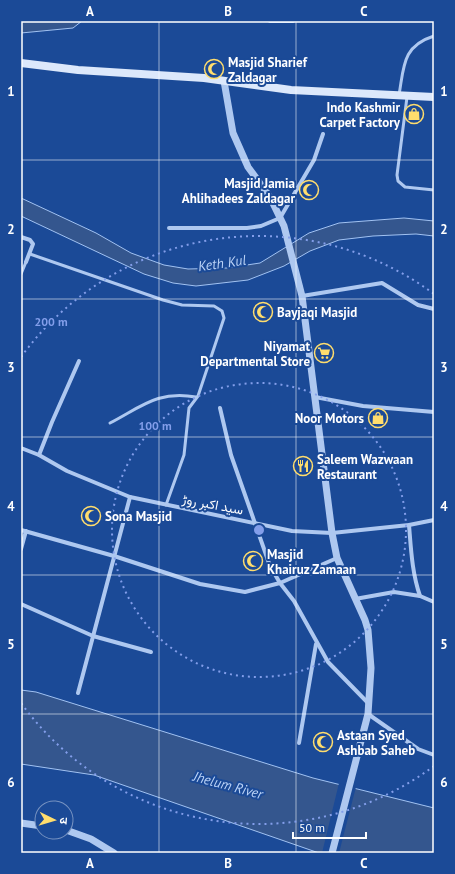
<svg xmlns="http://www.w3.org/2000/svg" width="455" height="874" viewBox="0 0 455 874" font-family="'PT Sans',Vazirmatn,'Noto Sans Devanagari',sans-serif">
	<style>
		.water { fill: #34568e; stroke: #a1c2f2 }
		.pier { fill: #1b4a97 }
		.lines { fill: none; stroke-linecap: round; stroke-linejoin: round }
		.service { stroke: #aec8f0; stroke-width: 3 }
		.minor { stroke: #aec8f0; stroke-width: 4 }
		.tertiary { stroke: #aec8f0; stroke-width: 7 }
		.secondary { stroke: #dce8fb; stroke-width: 8 }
		.grid { fill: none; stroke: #fff; stroke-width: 1; stroke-opacity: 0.55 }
		.ring { fill: none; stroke: #839eea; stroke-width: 2; stroke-dasharray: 2 4 }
		.labels { text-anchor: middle; stroke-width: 4; stroke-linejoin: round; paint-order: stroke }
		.poi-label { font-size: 13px; font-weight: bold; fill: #fff; stroke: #1b4a97; text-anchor: start }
		.street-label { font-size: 13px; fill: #fff; stroke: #1b4a97 }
		.water-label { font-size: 14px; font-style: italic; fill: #bbd3f7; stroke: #1b4a97 }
		.centre { fill: #839eea; stroke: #1b4a97; stroke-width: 2 }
		.ring-label { font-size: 12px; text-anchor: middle; font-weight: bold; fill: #839eea; stroke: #1b4a97; stroke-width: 4; stroke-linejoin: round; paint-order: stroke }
		.neatline { fill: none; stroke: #fff; stroke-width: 1.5 }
		.grid-label { font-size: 13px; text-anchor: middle; font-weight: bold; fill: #fff }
	</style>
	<rect width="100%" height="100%" fill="#1b4a97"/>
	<g class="water">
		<path d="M21 21H82L73 28 21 33Z"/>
		<path d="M21 198 96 233 131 253 164 265 188 269 227 268 260 263 309 233 339 223 404 218 434 221V236L416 234 373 236 339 240 310 251 284 266 248 280 196 286 173 283 144 274 21 216Z"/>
		<path d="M21 690 36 692 313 778 434 808V853H319L94 775 21 764Z"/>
	</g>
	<path class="pier" d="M339 783 356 787 339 853H322Z"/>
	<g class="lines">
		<g class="service">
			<path d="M399 95C404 67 402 46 434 36"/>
			<path d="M407 97 397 175 398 181 405 187 434 190"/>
			<path d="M30 254 163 300 182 305 214 306 222 311 224 318 198 396 189 408 184 455 166 505"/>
			<path d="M21 274 26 262"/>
			<path d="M110 423C141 407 158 390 196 397"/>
		</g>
		<g class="minor">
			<path d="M270 21H293"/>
			<path d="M169 228H247L261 226 280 218 314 160 323 134"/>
			<path d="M21 237 30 240 33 244 26 262"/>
			<path d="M302 296 382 283 418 305 434 309"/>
			<path d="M315 397 363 406 434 412"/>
			<path d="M220 408 231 455 270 566 280 583 294 601 328 662 369 704"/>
			<path d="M21 448 39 455 67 471 130 497 292 531 332 533 409 525 434 520"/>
			<path d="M39 455 52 422 79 361"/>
			<path d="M409 525C411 549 412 573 420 596L434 602"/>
			<path d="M21 530 114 556 200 584 245 592 280 583 337 558"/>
			<path d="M21 549 26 531"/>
			<path d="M355 599 394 592 420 596"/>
			<path d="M21 604 93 636 151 652"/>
			<path d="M78 693 130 497"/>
			<path d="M368 714 418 749 434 755"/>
			<path d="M299 743 316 644"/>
		</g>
		<g class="tertiary">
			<path d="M224 81 233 133 248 167 270 197 284 226 302 296 332 533 337 558 365 620 368 630 371 668 368 714 332 853"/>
			<path d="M21 823 42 826"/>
			<path d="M66 830 91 839 114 853"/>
		</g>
		<path class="secondary" d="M21 63 78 70 204 78 291 90 434 97"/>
	</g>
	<path class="grid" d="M159 21V853M296 21V853M21 160H434M21 299H434M21 437H434M21 575H434M21 714H434"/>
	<g class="ring">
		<circle cx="259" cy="530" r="147"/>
		<path d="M434 766A294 294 0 0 1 21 703M21 357A294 294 0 0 1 434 294"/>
	</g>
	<defs>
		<symbol id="mosque-ring" viewBox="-11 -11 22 22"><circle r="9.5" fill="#1b4a97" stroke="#ffdd6d" stroke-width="1.5"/><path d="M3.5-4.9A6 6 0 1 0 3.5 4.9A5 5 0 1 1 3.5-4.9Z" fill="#ffdd6d"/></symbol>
		<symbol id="shop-ring" viewBox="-11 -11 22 22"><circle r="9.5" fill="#1b4a97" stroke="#ffdd6d" stroke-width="1.5"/><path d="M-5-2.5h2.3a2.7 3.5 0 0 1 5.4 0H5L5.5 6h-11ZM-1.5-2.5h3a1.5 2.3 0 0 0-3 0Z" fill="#ffdd6d"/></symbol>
		<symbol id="supermarket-ring" viewBox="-11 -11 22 22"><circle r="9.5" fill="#1b4a97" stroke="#ffdd6d" stroke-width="1.5"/><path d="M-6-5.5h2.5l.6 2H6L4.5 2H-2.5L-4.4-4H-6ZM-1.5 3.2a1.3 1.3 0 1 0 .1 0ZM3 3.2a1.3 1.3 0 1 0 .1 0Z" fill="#ffdd6d"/></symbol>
		<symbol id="restaurant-ring" viewBox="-11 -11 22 22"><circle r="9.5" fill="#1b4a97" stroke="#ffdd6d" stroke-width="1.5"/><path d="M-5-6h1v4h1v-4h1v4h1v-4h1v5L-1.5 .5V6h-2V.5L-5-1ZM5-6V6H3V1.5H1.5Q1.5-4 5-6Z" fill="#ffdd6d"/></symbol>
	</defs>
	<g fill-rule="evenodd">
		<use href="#mosque-ring" x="203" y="58" width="22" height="22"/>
		<use href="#shop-ring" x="403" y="103" width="22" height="22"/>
		<use href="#mosque-ring" x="298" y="179" width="22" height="22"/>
		<use href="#mosque-ring" x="252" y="301" width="22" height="22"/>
		<use href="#supermarket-ring" x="313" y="342" width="22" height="22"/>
		<use href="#shop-ring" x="367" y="407" width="22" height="22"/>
		<use href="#restaurant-ring" x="292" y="455" width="22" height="22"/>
		<use href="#mosque-ring" x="80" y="505" width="22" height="22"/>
		<use href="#mosque-ring" x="242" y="550" width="22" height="22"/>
		<use href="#mosque-ring" x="312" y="731" width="22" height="22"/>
	</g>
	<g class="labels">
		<g class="poi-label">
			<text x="228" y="67">Masjid Sharief<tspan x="228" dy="15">Zaldagar</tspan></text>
			<text x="400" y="112" text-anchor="end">Indo Kashmir<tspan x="400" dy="15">Carpet Factory</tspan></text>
			<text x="295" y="188" text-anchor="end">Masjid Jamia<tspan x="295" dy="15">Ahlihadees Zaldagar</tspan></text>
			<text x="277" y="317">Bayjaqi Masjid</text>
			<text x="310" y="351" text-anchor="end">Niyamat<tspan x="310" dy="15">Departmental Store</tspan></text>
			<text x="364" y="423" text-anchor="end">Noor Motors</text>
			<text x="317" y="464">Saleem Wazwaan<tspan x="317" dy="15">Restaurant</tspan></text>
			<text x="105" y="521">Sona Masjid</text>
			<text x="267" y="559">Masjid<tspan x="267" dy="15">Khairuz Zamaan</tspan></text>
			<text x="337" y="740">Astaan Syed<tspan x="337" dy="15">Ashbab Saheb</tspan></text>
		</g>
		<g class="street-label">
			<text transform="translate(213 504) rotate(11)" y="5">سید اکبر روڑ</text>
		</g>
		<g class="water-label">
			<text transform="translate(222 263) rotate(-8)" y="5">Keth Kul</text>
			<text transform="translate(228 785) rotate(15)" y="5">Jhelum River</text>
		</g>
	</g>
	<circle cx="259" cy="530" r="6" class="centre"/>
	<g class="ring-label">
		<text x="51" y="326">200 m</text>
		<text x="155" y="430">100 m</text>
	</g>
	<rect width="455" height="874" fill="none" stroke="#1b4a97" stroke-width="44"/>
	<g transform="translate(54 820) rotate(95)"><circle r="19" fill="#1b4a97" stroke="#7692c1"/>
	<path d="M0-3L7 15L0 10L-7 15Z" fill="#ffdd6d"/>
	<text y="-6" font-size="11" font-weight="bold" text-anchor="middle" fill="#ffffff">उ</text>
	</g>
	<path d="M293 832v6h73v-6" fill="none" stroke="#ffffff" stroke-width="2"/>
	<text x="299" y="832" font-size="12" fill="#ffffff" stroke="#1b4a97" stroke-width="3" paint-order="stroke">50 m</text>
	<rect x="22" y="22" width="411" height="830" class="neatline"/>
	<g class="grid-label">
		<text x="90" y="16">A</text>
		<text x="228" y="16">B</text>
		<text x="364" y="16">C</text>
		<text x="11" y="96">1</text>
		<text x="444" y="96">1</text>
		<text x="11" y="234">2</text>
		<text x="444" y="234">2</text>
		<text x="11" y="372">3</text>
		<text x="444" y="372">3</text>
		<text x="11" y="511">4</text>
		<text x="444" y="511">4</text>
		<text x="11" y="649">5</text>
		<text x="444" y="649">5</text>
		<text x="11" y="787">6</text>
		<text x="444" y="787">6</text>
		<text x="90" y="868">A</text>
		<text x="228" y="868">B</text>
		<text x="364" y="868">C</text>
	</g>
</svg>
